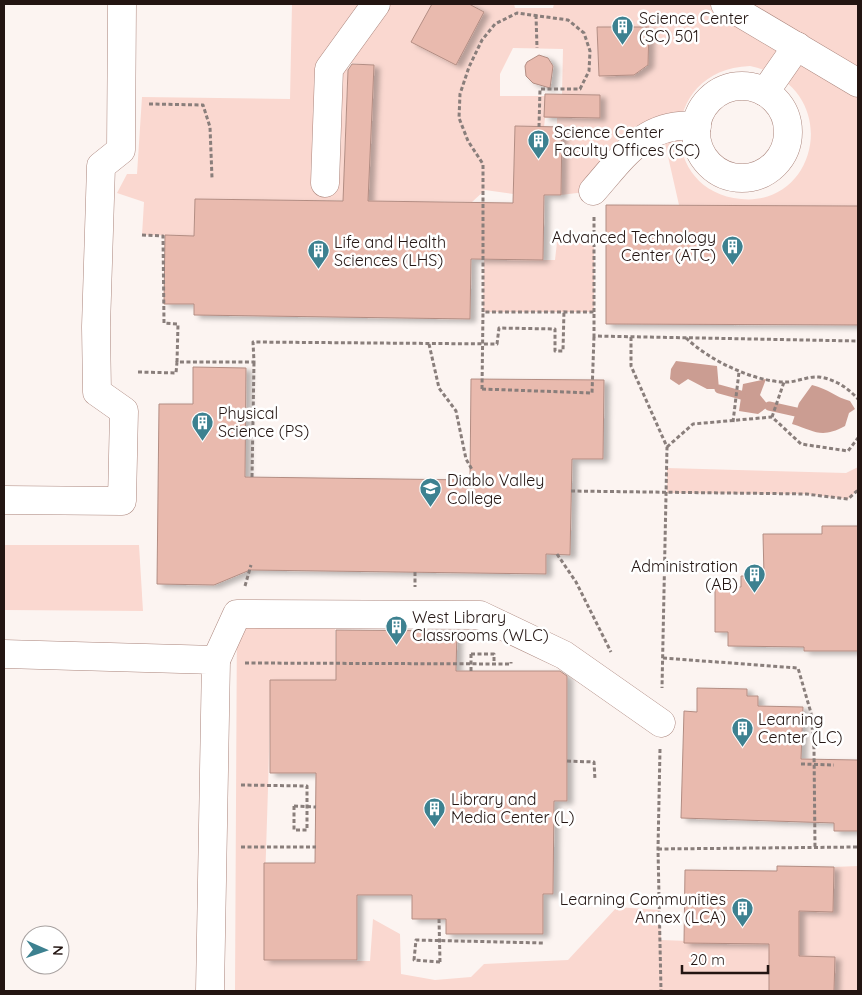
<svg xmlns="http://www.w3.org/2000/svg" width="862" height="995" viewBox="0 0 862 995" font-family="Quicksand,sans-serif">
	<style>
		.green { fill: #fad8d0; fill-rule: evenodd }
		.water { fill: #cb9d92 }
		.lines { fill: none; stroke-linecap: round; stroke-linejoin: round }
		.stream { stroke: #cb9d92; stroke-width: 9 }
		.building { fill: #e9baae; stroke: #b38d83; filter: url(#shadow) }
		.minor-casing { stroke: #ab857c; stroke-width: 29 }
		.path { stroke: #897e7b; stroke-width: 3; stroke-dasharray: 4 2.5; stroke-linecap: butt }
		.minor { stroke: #fff; stroke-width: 28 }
		.path-bridge { stroke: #897e7b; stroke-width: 3; stroke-dasharray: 4 2.5; stroke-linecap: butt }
		.labels { text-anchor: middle; stroke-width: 5; stroke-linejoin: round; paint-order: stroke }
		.poi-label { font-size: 16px; fill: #231512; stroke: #fff; text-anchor: start }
	</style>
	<defs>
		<filter id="shadow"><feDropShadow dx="5.5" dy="3" stdDeviation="2.5" flood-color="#0004"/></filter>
	</defs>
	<rect width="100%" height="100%" fill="#fcf4f1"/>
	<g class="green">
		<path d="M292 4H432L412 42 456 65 484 12 469 4H514L515 8H553L554 4H858V206L679 205 662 130 593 191 561 195 562 127 557 126V118H545L544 127 515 126 513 194 485 190 472 202 195 199 194 236 142 235 144 202 117 193 127 174H137L142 97 290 99ZM648 27V66L634 75 599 76 597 28ZM513 48 563 49 562 96H500V74ZM348 63 374 65 369 166 344 165ZM750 66C843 85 821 207 741 199 657 191 659 69 750 66ZM570 94 600 95 599 118 569 117Z"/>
		<path d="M557 242 594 243V312H483L484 260H555Z"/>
		<path d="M858 467V490L848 499 806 494 667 493V468L846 473Z"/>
		<path d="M4 545H139L143 611 4 610Z"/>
		<path d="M237 614H335L336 680 270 681C270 774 264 866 264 960L370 961 373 919 400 934 401 974 435 980 471 977 484 964 568 960 617 907 660 910 661 940 769 944V991H235Z"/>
		<path d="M858 866V991H834L835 957 799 956V911H833L834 867Z"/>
	</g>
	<g class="water">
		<path d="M676 361 717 366 719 389H707L688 379 679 385 670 379 671 369Z"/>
		<path d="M766 379 760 395 769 406 758 414 739 411 743 384Z"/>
		<path d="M812 385C829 389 835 397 850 401L855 409 849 413 845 426C821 439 815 431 792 424L799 403Z"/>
	</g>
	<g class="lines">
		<g class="stream">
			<path d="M719 389 741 395"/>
			<path d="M769 406 796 412"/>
		</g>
	</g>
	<g class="building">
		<path d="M432 4H469L484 12 456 65 411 42Z"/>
		<path d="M597 27H649L648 65 634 75 599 76Z"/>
		<path d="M539 55 548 58 553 66 550 88 533 83 526 76 525 66 527 62Z"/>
		<path d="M352 64 374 65 368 201 513 203 515 126 562 127 561 195H544L543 260 471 259 470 319 194 315V304H164L165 235 194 236 195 199 343 201 348 70Z"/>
		<path d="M545 94 600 95V118L544 117Z"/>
		<path d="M606 205 858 206V325L606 324Z"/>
		<path d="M193 367 246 368 245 477 470 480 471 379 604 380 603 459H572L570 555 546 554V574L250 570 214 585 157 584 159 404H193Z"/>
		<path d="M822 526H858V651H804V647L728 646V632H715V587H741V576H764L763 534H822Z"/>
		<path d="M336 630 457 631 456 671H560L567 676V801H554L553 894H543V934H446V919H412V895H357V960H264V863H315L316 773H270V680H336Z"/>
		<path d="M697 688 747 689V696H758V706L803 707 801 759 858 760V831H834V823L681 818 684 711 697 712Z"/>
		<path d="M777 866 834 867 833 912 799 911V956L835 957 834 991H769V944L684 943 685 870 777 871Z"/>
	</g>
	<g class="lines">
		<defs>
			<g id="minor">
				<path d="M725 4 858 83"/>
				<circle cx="742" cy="132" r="46"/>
				<path d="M765 92 797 46"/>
				<path d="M325 183 329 69 376 4"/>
				<path d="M593 191C623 157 645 121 697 126"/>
				<path d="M4 500 122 501 124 411 97 392 96 327 101 166 121 150 122 4"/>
				<path d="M4 654 216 660 210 991"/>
				<path d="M216 660 237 614 480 615 564 655 661 723"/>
			</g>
		</defs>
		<use href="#minor" class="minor-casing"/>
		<g class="path">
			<path d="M536 15 537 48"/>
			<path d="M149 104 203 105 210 127 212 178"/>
			<path d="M539 127 540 89H580L589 71 590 51 584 33 568 20 517 13 495 24 482 40 469 67 460 94 459 118 468 141 483 164V312H594V336L858 341"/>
			<path d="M594 217V312"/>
			<path d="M142 235 163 236 164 323 178 324 177 362"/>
			<path d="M631 337V366L667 447 662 688"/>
			<path d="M686 338C709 360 752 381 784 382 795 383 807 376 819 377 835 379 848 388 858 399"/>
			<path d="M429 344 439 388 456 411 466 459 478 480"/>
			<path d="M138 372 176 373 177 362H254L253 342 497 344 499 328 555 329V351H563L564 310"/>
			<path d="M482 389 592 393 594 336"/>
			<path d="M772 417 784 382"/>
			<path d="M733 422 739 372"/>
			<path d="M667 447 693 424 772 417 801 444 848 451 858 438"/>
			<path d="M252 477 254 362"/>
			<path d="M571 491 806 494 848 499 858 490"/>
			<path d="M557 554 576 582 611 652"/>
			<path d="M415 572V587"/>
			<path d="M245 586 251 565"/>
			<path d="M471 654H494V664"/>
			<path d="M663 658 798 668 811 713 814 749 815 847"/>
			<path d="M245 663 511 664V662"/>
			<path d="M660 749 658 849 661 991"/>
			<path d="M567 761 594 762 595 780"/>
			<path d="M241 785 307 786V830H294V806"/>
			<path d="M241 847H316"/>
			<path d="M658 849 858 847"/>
			<path d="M440 962 414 960 416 940 543 943"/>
		</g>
		<use href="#minor" class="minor"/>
		<g class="path-bridge">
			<path d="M482 389 483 312"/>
			<path d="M471 654V671"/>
			<path d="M801 764 834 765"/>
			<path d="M294 806 316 807"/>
			<path d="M439 919 440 962"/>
		</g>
	</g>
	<defs>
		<symbol id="building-pin" viewBox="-11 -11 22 30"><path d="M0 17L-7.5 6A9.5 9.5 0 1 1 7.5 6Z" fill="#3d8190" stroke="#fff"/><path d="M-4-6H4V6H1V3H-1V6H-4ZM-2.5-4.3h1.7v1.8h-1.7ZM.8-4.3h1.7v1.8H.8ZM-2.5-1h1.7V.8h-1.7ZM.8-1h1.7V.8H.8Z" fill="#fff"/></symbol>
		<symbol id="university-pin" viewBox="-11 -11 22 30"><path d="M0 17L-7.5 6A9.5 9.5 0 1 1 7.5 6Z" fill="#3d8190" stroke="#fff"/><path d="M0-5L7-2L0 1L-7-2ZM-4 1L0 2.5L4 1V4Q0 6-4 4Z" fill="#fff"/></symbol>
	</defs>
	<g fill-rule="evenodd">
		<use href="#building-pin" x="610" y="14" width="25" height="34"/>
		<use href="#building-pin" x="526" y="128" width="25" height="34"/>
		<use href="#building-pin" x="720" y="234" width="25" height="34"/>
		<use href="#building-pin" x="306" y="238" width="25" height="34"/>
		<use href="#building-pin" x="190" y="410" width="25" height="34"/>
		<use href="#university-pin" x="418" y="476" width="25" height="34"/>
		<use href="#building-pin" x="742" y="562" width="25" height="34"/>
		<use href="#building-pin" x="384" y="614" width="25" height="34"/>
		<use href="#building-pin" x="730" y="716" width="25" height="34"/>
		<use href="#building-pin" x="422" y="796" width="25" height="34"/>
		<use href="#building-pin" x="730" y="896" width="25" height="34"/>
	</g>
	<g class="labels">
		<g class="poi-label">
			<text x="639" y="24">Science Center<tspan x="639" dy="18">(SC) 501</tspan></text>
			<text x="554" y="138">Science Center<tspan x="554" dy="18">Faculty Offices (SC)</tspan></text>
			<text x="716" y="243" text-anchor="end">Advanced Technology<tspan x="716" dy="18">Center (ATC)</tspan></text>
			<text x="334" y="248">Life and Health<tspan x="334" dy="18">Sciences (LHS)</tspan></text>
			<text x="218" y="419">Physical<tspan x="218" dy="18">Science (PS)</tspan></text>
			<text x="447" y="486">Diablo Valley<tspan x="447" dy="18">College</tspan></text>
			<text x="738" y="572" text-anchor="end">Administration<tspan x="738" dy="18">(AB)</tspan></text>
			<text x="412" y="623">West Library<tspan x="412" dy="18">Classrooms (WLC)</tspan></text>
			<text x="758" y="725">Learning<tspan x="758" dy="18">Center (LC)</tspan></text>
			<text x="451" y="805">Library and<tspan x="451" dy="18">Media Center (L)</tspan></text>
			<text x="726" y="905" text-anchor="end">Learning Communities<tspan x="726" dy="18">Annex (LCA)</tspan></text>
		</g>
	</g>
	<rect width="862" height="995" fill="none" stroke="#231512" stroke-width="10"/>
	<g transform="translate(45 950) rotate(92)"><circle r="24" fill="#ffffff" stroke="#a7a1a0"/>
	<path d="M0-4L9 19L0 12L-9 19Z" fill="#3d8190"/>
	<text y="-8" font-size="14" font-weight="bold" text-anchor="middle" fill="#231512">N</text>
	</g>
	<path d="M682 965v8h86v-8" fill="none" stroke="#231512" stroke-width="2.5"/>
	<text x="690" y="965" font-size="15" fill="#231512" stroke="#ffffff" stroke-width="4" paint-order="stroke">20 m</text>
</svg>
